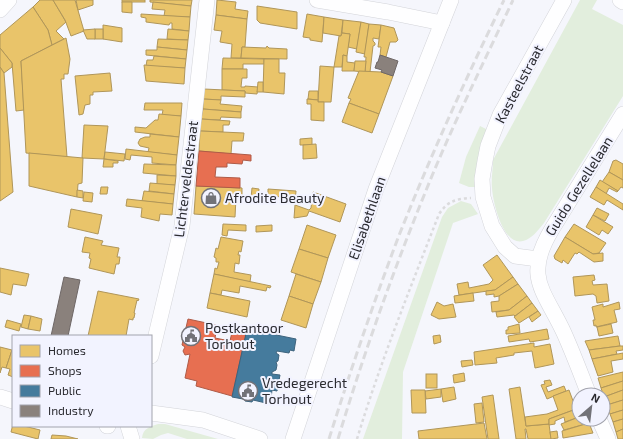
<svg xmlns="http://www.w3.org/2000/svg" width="623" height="439" viewBox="0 0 623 439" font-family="'Exo 2',sans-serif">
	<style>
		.green { fill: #e2eedd }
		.homes { fill: #e9c46a; stroke: #b09659 }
		.shops { fill: #e76f51; stroke: #af5b47 }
		.public { fill: #457b9d; stroke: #3d637d }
		.industry { fill: #8a817c; stroke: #6e6766 }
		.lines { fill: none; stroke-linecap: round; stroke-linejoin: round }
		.minor-casing { stroke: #d3d4d9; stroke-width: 16 }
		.path { stroke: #dbdbdd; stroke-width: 2.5; stroke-dasharray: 3 3; stroke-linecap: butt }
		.minor { stroke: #fefeff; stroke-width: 15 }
		.rail { stroke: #dbdbdd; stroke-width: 3; stroke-dasharray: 8 4; stroke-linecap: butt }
		.labels { text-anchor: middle; stroke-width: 4; stroke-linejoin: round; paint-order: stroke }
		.street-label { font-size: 14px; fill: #2b2b31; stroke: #f2f3ff }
		.poi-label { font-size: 14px; fill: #2b2b31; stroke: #f2f3ff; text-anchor: start }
	</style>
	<rect width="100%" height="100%" fill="#f5f6fc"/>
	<g class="green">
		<path d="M580 0H597L592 9 623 25V96L544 223C538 230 532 239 523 241 503 246 493 203 492 188 491 179 493 169 493 160Z"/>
		<path d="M480 126 490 131 478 187H469L459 183 466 157Z"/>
		<path d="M461 201 471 204 478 214 453 223 403 372 402 439H363L442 217 448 208Z"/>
		<path d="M158 424H165L218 439H187L168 433 161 435 153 439 142 438C143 428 150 427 158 424Z"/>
	</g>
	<g class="homes">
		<path d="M40 0H53L66 22 56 31 64 39 52 45 48 30 33 7Z"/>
		<path d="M53 0H75L84 31 71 36 65 20Z"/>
		<path d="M76 0H93V5L78 10Z"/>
		<rect x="122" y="0" width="23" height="2"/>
		<path d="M150 0H192L191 6 150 2Z"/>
		<path d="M217 0 236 2 235 9 248 11 247 19 216 15Z"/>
		<path d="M122 2H132V13L122 12Z"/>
		<path d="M153 2 191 6 190 17 164 16 165 10 152 9Z"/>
		<path d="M257 6 297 12V29L260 23 257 20Z"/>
		<path d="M33 7 48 30 52 45 21 61 24 110 16 111 12 63 0 48V35Z"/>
		<path d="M141 14 190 17 189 31 172 29V23H170L169 25 146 22V18L141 17Z"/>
		<path d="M307 14 324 17 322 42 310 40V38L303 37Z"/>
		<path d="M216 15 247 19 245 47H242L241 58H231L232 44 220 42 222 31 214 30Z"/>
		<path d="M324 17 343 20 341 36 323 33Z"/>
		<path d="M343 20 361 22 357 49 348 47 350 34 342 33Z"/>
		<path d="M361 22 369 24 365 54 356 52Z"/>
		<path d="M369 24 381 25 379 39 373 38V41L375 43V45L373 46 370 72H365L366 57H364Z"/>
		<path d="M103 25 122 28V42L103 39Z"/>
		<path d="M381 25 394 28 398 40 396 42H390L386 57 380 55 381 47H378Z"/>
		<rect x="95" y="29" width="8" height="10"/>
		<path d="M95 29V39H87L83 30Z"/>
		<path d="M168 29 189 31 188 40 167 39Z"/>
		<path d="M342 33 350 34 347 56 343 55 342 67H334L339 36H341Z"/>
		<path d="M66 38 70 59 68 74H64V79H61L67 157 26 153 21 61Z"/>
		<path d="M158 39 188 40 187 50 157 47Z"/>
		<path d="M267 46 269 48 287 49V59L241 58 242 47 266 48Z"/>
		<path d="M157 47 187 50 186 59 146 55V50H157Z"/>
		<path d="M0 48 12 63V67L4 73 0 67Z"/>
		<path d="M343 55 347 56V62L355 63 354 71H342Z"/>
		<path d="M154 56 186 59 185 68 146 66 147 60H153Z"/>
		<path d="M223 58 264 59V64H243V69H222Z"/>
		<path d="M264 59H279V73H285L284 94 263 92Z"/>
		<path d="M355 61H366L365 72 354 71Z"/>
		<path d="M144 65 185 68 184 84 146 81Z"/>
		<path d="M320 66 334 67 331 102H318Z"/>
		<path d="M0 67 4 73 13 192 0 201Z"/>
		<path d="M222 69H247V78H242L241 87H245V86L258 87 257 94 245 93V91L222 90Z"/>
		<path d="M359 71 381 72 393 76 379 114 349 103 351 99 348 98Z"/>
		<path d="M110 73 112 91 93 92V95H90V104L85 105 83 114 79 115 75 76Z"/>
		<path d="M258 82H263V92H257Z"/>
		<path d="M204 89 245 91V97L221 96V100L203 99Z"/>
		<path d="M309 91H318V100L308 99Z"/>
		<path d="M203 99 221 100 220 104 242 106 241 112 203 109Z"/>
		<path d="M307 99 318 100V102H324V121L311 120V104H307Z"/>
		<path d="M145 103H182L181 116 162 115 163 110H144Z"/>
		<path d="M349 103 379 114 372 133 342 122Z"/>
		<path d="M203 109 241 112V118L221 117 220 120 201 119Z"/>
		<path d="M159 114 181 116 179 137 135 132V127L146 128 155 120H158Z"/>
		<path d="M201 119 230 121 229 125H223V132L200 131Z"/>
		<path d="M84 125 108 126 104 159 82 158Z"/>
		<path d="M200 131 244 133 243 141H232L231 154 199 151Z"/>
		<path d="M150 134 179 137 177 155 148 152 149 148 140 146 138 143 140 139 145 137H150Z"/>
		<path d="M312 138V145H300V139Z"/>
		<path d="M316 144 317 158 303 159V145Z"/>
		<path d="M126 149 177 155 176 165 152 163V157L131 155 130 160 125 159Z"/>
		<path d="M105 152 125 154 124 161 104 159Z"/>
		<path d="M29 153 83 158 82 183 78 184 77 197 29 186Z"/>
		<path d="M104 159 118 161V163H113V167H103Z"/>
		<path d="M616 160 623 164V180L609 172 613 161Z"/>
		<path d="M144 164 176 165V176L143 173Z"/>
		<path d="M609 172 623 180V188L621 187 618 191 602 182Z"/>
		<path d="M157 175 176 176 175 185 157 184Z"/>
		<path d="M600 180 618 191 617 192 609 188 606 194 596 187Z"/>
		<path d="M150 183 175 185 174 194 149 191Z"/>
		<path d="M196 186 242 188V198H236L235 217 194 214Z"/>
		<path d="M101 187H108L107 194H100Z"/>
		<path d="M596 187 623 204V210L607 200 604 205 590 197Z"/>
		<path d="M252 188 259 189 258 198H251Z"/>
		<path d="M268 189 296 191 295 203 280 202 281 197 268 195Z"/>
		<path d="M77 190 83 191V198L77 197Z"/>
		<path d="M144 191 174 194 173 204 142 201Z"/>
		<path d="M84 192 93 193 92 202 83 201Z"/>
		<path d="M313 192 346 204 340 222 309 211 307 216 294 218 295 205 309 210 311 208Z"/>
		<path d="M127 199 173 204 172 215 160 214 159 221 141 217 142 208 126 206Z"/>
		<path d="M597 208 609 214 605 221 593 215Z"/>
		<path d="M71 209 102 215 98 234 68 227Z"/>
		<path d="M593 215 613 227 608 234 602 230 599 235 586 227Z"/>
		<path d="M223 224 246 225V231L228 230 227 236 222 235Z"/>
		<path d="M574 224 606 243 599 253 593 254 565 237Z"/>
		<path d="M272 225V231L256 232V226Z"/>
		<path d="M307 225 336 235 328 258 299 249Z"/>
		<path d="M85 237 103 241 101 245 119 248 117 257H120L119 264H116L114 274 89 268 91 259 89 258 90 253 82 252Z"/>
		<path d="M221 237 243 241 241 252 239 251 238 255H240L239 264 235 263 234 272 251 275 250 282 214 274 215 268 217 269 219 262H216V258L214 257 216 248 218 249Z"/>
		<path d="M565 237 593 254 603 253V261L594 262 579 252 577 254 575 253 568 264 563 260 562 263 555 259 554 256Z"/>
		<path d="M299 249 328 258 321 282 291 272Z"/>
		<path d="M497 255 513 277 495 290 459 295 457 284 468 282 469 288 489 284 493 280 483 265Z"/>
		<path d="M0 268 29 274 26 286 13 284 11 295 0 292Z"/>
		<path d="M214 274 271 286 270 288 267 287 266 291 240 286 239 293 222 290 221 295 210 293Z"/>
		<path d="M296 274 321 282 313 304 289 296Z"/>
		<path d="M594 275 595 280 592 281 593 285 607 284 609 301 597 303 596 296 593 294 575 296 573 277Z"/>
		<path d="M513 277 518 284 499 296 494 297V294L486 295V291L495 290Z"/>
		<path d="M518 284 527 296 509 310 492 312 491 302 499 301V296Z"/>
		<path d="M98 291 139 299 138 301 137 300 134 313H135L134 318H133V320L129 319 126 336H88Z"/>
		<path d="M210 293 250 301 247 317 207 308Z"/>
		<path d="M473 293 474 301 455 303 454 296Z"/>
		<path d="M289 296 313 304 306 328 281 320Z"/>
		<path d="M527 296 532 303 515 316 514 315 497 317 496 312 509 310Z"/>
		<path d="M437 302 444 306 453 304 456 317 439 319 431 315Z"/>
		<path d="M619 302 620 309 614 310 617 322 596 327V325L594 326 593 320H595L592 307 603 304V307Z"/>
		<path d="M532 303 538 311 519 323 514 317Z"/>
		<path d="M538 311 541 315 532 322 529 317Z"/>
		<path d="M24 315 31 316 28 329 21 327Z"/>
		<path d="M31 316 42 319 40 331 28 329Z"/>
		<path d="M7 320 21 324 19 331 5 327Z"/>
		<path d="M519 324 520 333 506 334V330H508V327Z"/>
		<path d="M611 324 613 333 599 336 597 327Z"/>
		<path d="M547 329 549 339 530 342 529 339 509 342 508 336Z"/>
		<path d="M440 335 441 342 434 344 433 336Z"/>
		<path d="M618 336 620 346 589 350 585 341Z"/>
		<path d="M534 343V347L550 344 554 364 535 368 532 351 514 353V355L496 358 497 363 475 365 474 352Z"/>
		<path d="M620 346H623V350L616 351 617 354 592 359 589 350Z"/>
		<path d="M0 347 12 350 6 368 2 367 0 373Z"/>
		<path d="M12 350 13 351V377L8 375 10 369 6 368Z"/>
		<path d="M623 353V359L611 361 613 372 598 376 592 359Z"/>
		<path d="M472 360 473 365 462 367 461 361Z"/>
		<path d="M623 372V381L601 388 598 378Z"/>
		<path d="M464 373 465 381 454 383 453 375Z"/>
		<rect x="426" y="374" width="11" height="14"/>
		<path d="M550 380 552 385 546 387 548 392 564 386 566 391 547 399 541 385 545 384 544 381Z"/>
		<path d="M623 381V390L604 397 601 388Z"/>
		<path d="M454 387 456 399 443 402 441 389Z"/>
		<path d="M520 387 526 426 549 424 551 439H528L526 429H525L526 439H516L509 389Z"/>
		<path d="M441 389V397L426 399 425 391Z"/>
		<path d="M411 390H425L426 413H412Z"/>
		<path d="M569 390 576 409 549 419V424L526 426 525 417 547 414 558 410 553 396Z"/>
		<path d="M623 390V400L607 405 604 397Z"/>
		<path d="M493 395 499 439H488L482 397Z"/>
		<path d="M623 400V410L610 414 607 405Z"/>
		<path d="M482 403 484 422 476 423 474 404Z"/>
		<path d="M579 408V417L565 422 564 417 555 421V424L549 425V419Z"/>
		<path d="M623 410V419L613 422 610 414Z"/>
		<path d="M579 417V419H588L589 423 564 430 561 424Z"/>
		<path d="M623 419V429L616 432 613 422Z"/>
		<path d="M484 423 487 439H419L418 431Z"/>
		<path d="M589 423 593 433 563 438 562 431Z"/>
		<path d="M13 424V426H24L40 430 38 439 11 432Z"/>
		<path d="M623 429V439H618L616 432Z"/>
		<path d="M557 431 558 438 551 439 550 432Z"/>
		<path d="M52 435 66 436 78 439H51Z"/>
	</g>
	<g class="shops">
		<path d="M199 151 251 155V161L243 160 242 164 227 163V167H216L215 177 240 178V188L196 186Z"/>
		<path d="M188 319 216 325 217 327 215 338 230 341 232 332 246 335 232 396 196 386 197 381 185 378 190 354 185 355 183 351 185 347 182 345Z"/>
	</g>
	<path class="public" d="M247 329 296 339 294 351 290 350 289 353 277 351 276 353 279 355 278 361 276 362 277 365 276 370 272 372V374L280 375 277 391 272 390 271 399 267 398 266 403 253 400 252 402 245 401V397H243V399L232 397Z"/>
	<g class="industry">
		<path d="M380 55 398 61 393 76 381 72 382 70 375 68 377 62H378Z"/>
		<path d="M64 277 80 280 68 336H51Z"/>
	</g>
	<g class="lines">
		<defs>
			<g id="minor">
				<path d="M317 0 388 12 442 23"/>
				<path d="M620 0 623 2"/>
				<path d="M0 10 9 0"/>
				<path d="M538 259 515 256 505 247 492 226 483 197 482 179 485 161 488 146 500 115 564 0"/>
				<path d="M151 356 182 226 207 0"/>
				<path d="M589 395C581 374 573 353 564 333 544 290 523 277 552 229L623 114"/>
				<path d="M0 397 13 401"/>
				<path d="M151 413 203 420 260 439"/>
				<path d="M599 419 608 439"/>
				<path d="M107 426H108"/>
				<path d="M128 426 132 439"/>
				<path d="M293 439 376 189 451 0"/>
			</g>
		</defs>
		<use href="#minor" class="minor-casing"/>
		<path class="path" d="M357 439C380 363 410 289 439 214 448 201 455 199 471 198"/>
		<use href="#minor" class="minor"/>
		<g class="rail">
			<path d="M329 439C350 372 373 304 398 238 430 157 466 78 504 0"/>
			<path d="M338 439C363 356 392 274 425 193 451 128 483 64 513 0"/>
		</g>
	</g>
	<defs>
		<symbol id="shop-ring" viewBox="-11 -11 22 22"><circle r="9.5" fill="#f2f3ff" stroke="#727278" stroke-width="1.5"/><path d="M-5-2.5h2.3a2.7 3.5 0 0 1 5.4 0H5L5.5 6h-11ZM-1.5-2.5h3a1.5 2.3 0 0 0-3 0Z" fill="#727278"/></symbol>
		<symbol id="civic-ring" viewBox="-11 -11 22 22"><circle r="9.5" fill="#f2f3ff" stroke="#727278" stroke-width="1.5"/><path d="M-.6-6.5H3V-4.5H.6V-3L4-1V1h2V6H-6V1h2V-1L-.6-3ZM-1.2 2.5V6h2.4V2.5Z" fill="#727278"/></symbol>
	</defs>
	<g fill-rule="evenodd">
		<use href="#shop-ring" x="200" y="187" width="22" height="22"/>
		<use href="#civic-ring" x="180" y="325" width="22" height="22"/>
		<use href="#civic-ring" x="237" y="380" width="22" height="22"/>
	</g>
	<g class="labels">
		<g class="street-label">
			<text transform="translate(519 84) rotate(-62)" y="5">Kasteelstraat</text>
			<text transform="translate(186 179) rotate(-83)" y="5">Lichterveldestraat</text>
			<text transform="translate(579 186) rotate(-58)" y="5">Guido Gezellelaan</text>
			<text transform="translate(367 218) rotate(-71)" y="5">Elisabethlaan</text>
		</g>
		<g class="poi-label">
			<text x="225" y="203">Afrodite Beauty</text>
			<text x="205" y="333">Postkantoor<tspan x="205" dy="16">Torhout</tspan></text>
			<text x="262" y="388">Vredegerecht<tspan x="262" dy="16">Torhout</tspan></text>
		</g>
	</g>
	<rect x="12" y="335" width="140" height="92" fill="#f2f3ff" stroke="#a2a3ad"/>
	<rect x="20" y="345" width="20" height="12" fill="#e9c46a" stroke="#a2a3ad"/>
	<text x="48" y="355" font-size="12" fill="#2b2b31">Homes</text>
	<rect x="20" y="365" width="20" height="12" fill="#e76f51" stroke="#a2a3ad"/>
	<text x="48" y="375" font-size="12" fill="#2b2b31">Shops</text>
	<rect x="20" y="385" width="20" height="12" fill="#457b9d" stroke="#a2a3ad"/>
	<text x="48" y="395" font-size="12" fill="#2b2b31">Public</text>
	<rect x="20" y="405" width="20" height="12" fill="#8a817c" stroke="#a2a3ad"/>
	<text x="48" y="415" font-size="12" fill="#2b2b31">Industry</text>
	<g transform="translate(591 407) rotate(28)"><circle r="19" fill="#f2f3ff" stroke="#a2a3ad"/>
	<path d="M0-3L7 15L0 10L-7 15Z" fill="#727278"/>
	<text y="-6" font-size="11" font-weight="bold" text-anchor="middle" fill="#2b2b31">N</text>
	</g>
</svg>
